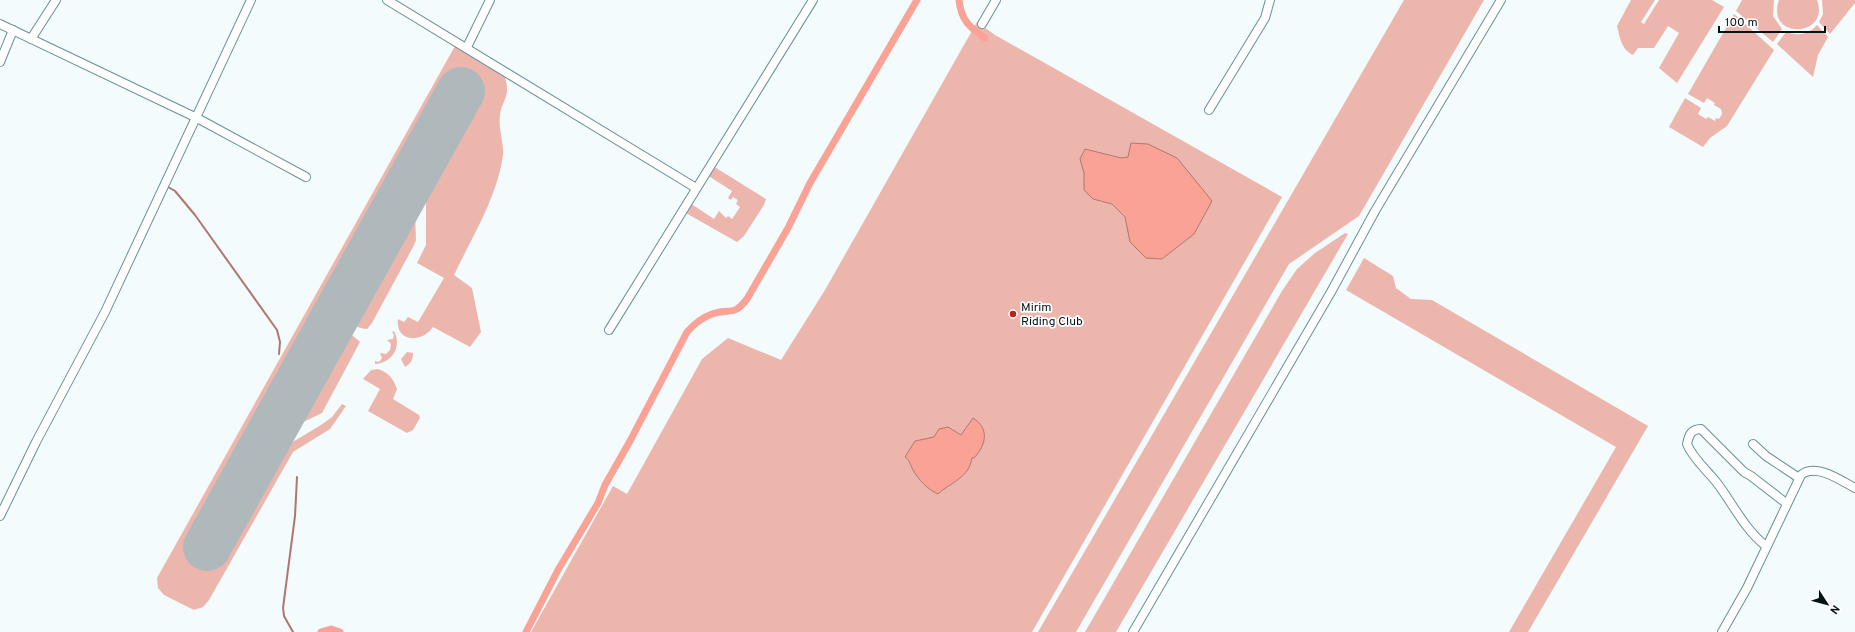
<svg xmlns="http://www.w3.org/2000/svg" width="1855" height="632" viewBox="0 0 1855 632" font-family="Overpass,sans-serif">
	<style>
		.green { fill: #edb6ad }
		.water { fill: #faa295; stroke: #b0776f }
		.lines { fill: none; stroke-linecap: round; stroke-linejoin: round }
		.stream { stroke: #b0776f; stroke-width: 2 }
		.canal { stroke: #faa295; stroke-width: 7 }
		.runway { stroke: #afb9bc; stroke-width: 48 }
		.minor-casing { stroke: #679098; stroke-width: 10 }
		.minor { stroke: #fff; stroke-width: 8 }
		.poi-dot { fill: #b3241e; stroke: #fff; stroke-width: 1.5 }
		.labels { text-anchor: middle; stroke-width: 3.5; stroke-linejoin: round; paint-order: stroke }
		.poi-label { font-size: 12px; fill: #031215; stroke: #fff; text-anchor: start }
	</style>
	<rect width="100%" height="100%" fill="#f3fbfd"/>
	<g class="green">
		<path d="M1404 0H1484L1359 216 1289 264 1076 632H1038Z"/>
		<path d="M1631 0H1655L1641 22 1644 24 1659 0H1712L1724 7 1677 83 1659 68 1679 33 1668 26 1654 48H1638L1633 55C1621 49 1620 38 1617 26Z"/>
		<path d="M1742 0H1774L1773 16 1782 29 1773 42 1736 11Z"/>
		<path d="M1779 0H1817C1831 38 1765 40 1779 0Z"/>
		<path d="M1822 0H1855V3L1830 34 1819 22 1823 14Z"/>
		<path d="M1734 14 1774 50 1727 126 1710 138 1703 147 1669 127 1685 98 1701 108 1698 114 1706 119 1708 117 1715 121 1716 118 1719 119 1722 114 1721 109 1714 105 1715 103 1707 98 1704 103 1688 94Z"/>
		<path d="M977 22 995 35 1282 197 1032 632H531L613 486 627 494 702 359 728 338 781 360 825 290Z"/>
		<path d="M1817 25 1828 37 1818 55 1813 77 1777 44 1786 32C1798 36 1808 35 1817 25Z"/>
		<path d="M455 46 505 77C511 98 502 99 500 115 498 129 504 142 503 155 497 198 472 237 454 275L472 288 481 332 470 347 433 327C421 344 395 342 398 319L404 322 408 317 418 322 444 278 417 263 426 245V174L473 94 454 83 194 544 215 555 271 455 321 425 332 417 342 404 346 406 330 429 293 452 209 600 203 607 194 610 164 595 158 588 157 578Z"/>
		<path d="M713 166 766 199 764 205 744 236 737 242 684 212 690 203 714 219 719 211 726 218 728 216 732 219 740 207 736 204 738 200 733 197 731 200 728 198 732 191 707 175Z"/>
		<path d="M410 208 415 210 416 240 414 245 372 323 367 329C360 329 353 325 349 320V315Z"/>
		<path d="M1345 233 1348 234 1116 632H1085L1282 291 1297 269 1315 253Z"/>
		<path d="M1364 258 1393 276 1396 288 1411 299 1432 300 1648 426 1528 632H1509L1616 447 1346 290Z"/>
		<path d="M394 331C402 346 393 363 375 364V361L379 362 382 358 380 353 386 354 390 350 391 344 387 340 393 339 394 335 392 332Z"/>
		<path d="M343 332 352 335 360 342 322 413 291 428 289 422 338 334Z"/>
		<path d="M407 352 413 353C413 360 411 363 405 367L401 359Z"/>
		<path d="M378 369C389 373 393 378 397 389L393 399 419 415 420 418 413 430 407 433 368 411 380 389 363 379 371 370Z"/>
	</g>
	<g class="water">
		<path d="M1131 143 1148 144 1177 158 1212 201 1194 234 1162 259 1146 258 1130 242 1125 217 1112 204 1093 199 1084 190V173L1080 159 1085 149 1121 158 1128 157Z"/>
		<path d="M973 418C989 428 987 444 974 458H972C969 478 951 482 938 494 928 490 918 479 913 470 910 465 910 460 905 457L915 441 934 437 939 429 948 427 961 435Z"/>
	</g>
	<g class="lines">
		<g class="stream">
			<path d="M168 187 175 191 195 215 277 330 280 342 279 354"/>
			<path d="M293 632 284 616 283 608 295 516 297 477"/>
		</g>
		<g class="canal">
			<path d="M959 0C961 20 969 27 985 38"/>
			<path d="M321 632 331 629 340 632"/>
			<path d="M526 632 558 570 598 503 605 485 630 441 687 332C694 324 701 318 712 314 731 307 732 318 747 299L788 228 810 183 917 0"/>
		</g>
		<path class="runway" d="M207 547 461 91"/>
		<defs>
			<g id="minor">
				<path d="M387 0 696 188"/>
				<path d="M0 24 197 118 306 177"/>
				<path d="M982 24 996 0"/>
				<path d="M31 39 56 0"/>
				<path d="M467 47 490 0"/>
				<path d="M0 62 13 30"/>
				<path d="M1209 110 1265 18 1270 0"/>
				<path d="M609 330 813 0"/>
				<path d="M1753 444 1766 456 1799 478"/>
				<path d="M0 516 36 442 105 312 251 0"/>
				<path d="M1766 546C1745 530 1733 504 1717 483 1707 470 1693 459 1687 444 1689 435 1691 429 1701 429L1744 472 1751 476 1786 503"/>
				<path d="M1133 632 1331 292 1375 211 1501 0"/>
				<path d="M1722 632 1747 588 1801 475C1816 463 1840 480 1855 488"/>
			</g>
		</defs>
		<use href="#minor" class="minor-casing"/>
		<use href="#minor" class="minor"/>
	</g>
	<circle class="poi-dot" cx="1013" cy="314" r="4"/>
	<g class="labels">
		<g class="poi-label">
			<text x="1021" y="311">Mirim<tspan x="1021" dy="14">Riding Club</tspan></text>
		</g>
	</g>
	<g transform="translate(1827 604) rotate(126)" stroke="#ffffff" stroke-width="3" paint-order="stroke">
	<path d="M0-3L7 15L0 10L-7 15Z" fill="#031215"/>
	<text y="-6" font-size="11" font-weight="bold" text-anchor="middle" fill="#031215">N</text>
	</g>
	<path d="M1719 26v6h106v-6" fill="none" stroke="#031215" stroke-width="2"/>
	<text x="1725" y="26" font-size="12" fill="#031215" stroke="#ffffff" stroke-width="3" paint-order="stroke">100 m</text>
</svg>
